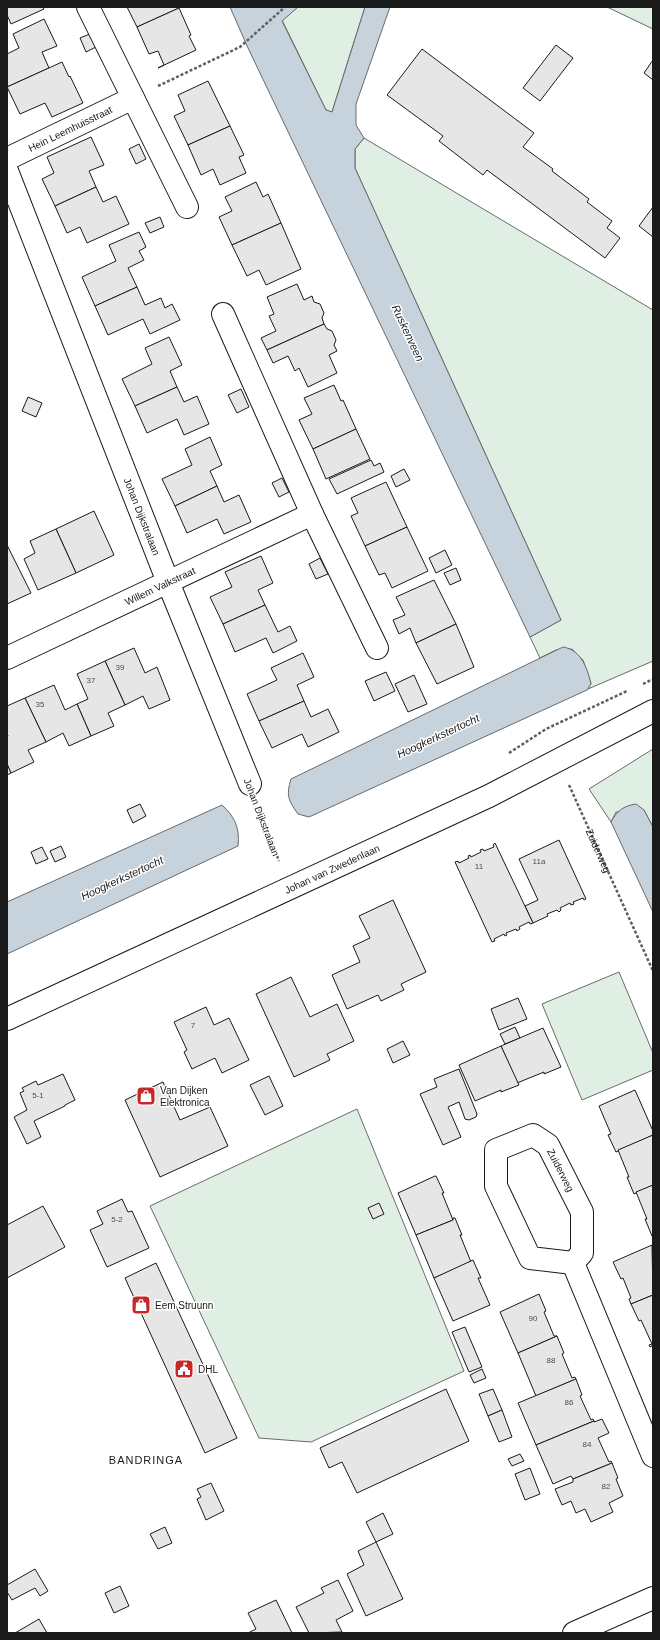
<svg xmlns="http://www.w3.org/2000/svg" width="660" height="1640" viewBox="0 0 660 1640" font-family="Arial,sans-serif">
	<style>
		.green { fill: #e0efe3; stroke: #6a6a6a }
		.water { fill: #c6d2dc; stroke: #6a6a6a }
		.building { fill: #e6e6e6; stroke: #1a1a1a }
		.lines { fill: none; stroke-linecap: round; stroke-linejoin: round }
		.street-casing { stroke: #1a1a1a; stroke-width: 24 }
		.secondary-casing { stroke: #1a1a1a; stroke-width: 24 }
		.path { stroke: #5f5f5f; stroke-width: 2.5; stroke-dasharray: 3 2; stroke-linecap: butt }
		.street { stroke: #fff; stroke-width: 22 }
		.secondary { stroke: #fff; stroke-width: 22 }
		.labels { text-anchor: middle; stroke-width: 3; stroke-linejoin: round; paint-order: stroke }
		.number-label { font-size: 8px; fill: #4d4d4d }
		.street-label { font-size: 10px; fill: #1a1a1a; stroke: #fff }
		.poi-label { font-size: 10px; fill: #1a1a1a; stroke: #fff; text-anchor: start }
		.water-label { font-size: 11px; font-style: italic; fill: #1a1a1a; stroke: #fff }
		.neighbourhood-label { font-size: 11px; letter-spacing: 1px; fill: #1a1a1a; stroke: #fff }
	</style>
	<rect width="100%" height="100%" fill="#fff"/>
	<g class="green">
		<path d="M298 7H365L332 112 326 110 282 20Z"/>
		<path d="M607 7H653V29Z"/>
		<path d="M364 138 653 310V661L588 689 591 683 583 660 572 649 556 650 540 658 530 637 561 620 355 168V149Z"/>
		<path d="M653 749V827L644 810 616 812 611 822 589 789Z"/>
		<path d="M619 972 653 1053V1070L582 1100 542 1004Z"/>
		<path d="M357 1109 464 1371 311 1442 259 1438 150 1206Z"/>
	</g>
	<g class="water">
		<path d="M230 7H298L282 21 326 110 332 112 365 7H390L356 104V125L364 138 355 149V168L561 620 530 637 248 48Z"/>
		<path d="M563 647C581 650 587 667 591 684L587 690 309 817 298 814C288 800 286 795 291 779Z"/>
		<path d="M636 804 644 810 653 827V912L611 822C617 811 623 806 636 804Z"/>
		<path d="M222 805C235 817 240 828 238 846L7 954V902Z"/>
	</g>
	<g class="building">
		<path d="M7 7H43L44 9 11 24 7 15Z"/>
		<path d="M127 7H178L179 8 137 27Z"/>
		<path d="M179 8 191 35 189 36 196 50 158 68 164 65 158 51 149 54 137 27Z"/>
		<path d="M44 19 57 46 42 52 49 68 7 87V54L19 48 13 34Z"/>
		<path d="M92 33 98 46 86 52 80 38Z"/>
		<path d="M556 45 573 58 540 101 523 88Z"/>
		<path d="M422 49 534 133 523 147 553 169 552 171 589 199 587 202 612 221 607 228 620 238 605 258 487 170 483 175 439 141 443 136 387 95Z"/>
		<path d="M653 60V80L644 73Z"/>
		<path d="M62 62 69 77 70 76 83 103 52 117 45 103 20 114 7 87Z"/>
		<path d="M208 81 230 126 188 145 174 116 185 111 178 95Z"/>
		<path d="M230 126 244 155 239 157 246 173 220 185 213 169 201 175 188 145Z"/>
		<path d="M91 137 104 165 89 171 96 187 55 206 42 179 54 173 47 157Z"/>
		<path d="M139 144 146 159 136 164 129 149Z"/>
		<path d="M256 182 263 197 268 194 281 223 232 245 219 217 232 211 225 197Z"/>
		<path d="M96 187 103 202 116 196 129 224 87 243 80 227 67 233 55 206Z"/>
		<path d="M653 207V237L639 226Z"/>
		<path d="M160 217 164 227 150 233 145 223Z"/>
		<path d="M281 223 301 269 266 285 259 270 247 276 232 245Z"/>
		<path d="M139 232 146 247 139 251 144 260 128 268 137 287 95 306 82 277 116 261 109 245Z"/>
		<path d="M297 284 304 300 312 296 314 302 320 304 324 313 322 318 324 324 267 350 261 338 276 331 269 316 274 314 267 297Z"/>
		<path d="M137 287 145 305 161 298 165 308 172 304 180 320 150 334 143 319 108 335 95 306Z"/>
		<path d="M324 324 327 329 332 331 336 340 334 345 337 351 329 355 337 373 308 387 299 368 295 371 288 356 273 363 267 350Z"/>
		<path d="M169 337 182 365 170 371 177 387 135 406 122 379 152 364 145 348Z"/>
		<path d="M334 385 341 401 343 400 356 429 313 449 299 420 312 414 304 398Z"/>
		<path d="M177 387 184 402 197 396 209 424 184 435 177 419 147 433 135 406Z"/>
		<path d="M241 389 249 407 237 413 228 395Z"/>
		<path d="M28 397 42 403 36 417 22 411Z"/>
		<path d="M356 429 370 459 326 479 313 449Z"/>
		<path d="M210 437 222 465 210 471 217 486 175 506 162 479 192 465 185 449Z"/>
		<path d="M371 460 374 466 380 463 384 472 337 494 329 479Z"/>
		<path d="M404 469 410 480 396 487 391 476Z"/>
		<path d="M282 478 289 492 279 497 272 483Z"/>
		<path d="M386 482 407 527 365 546 351 516 358 513 351 498Z"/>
		<path d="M217 486 224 502 239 495 251 522 224 534 217 519 187 533 175 506Z"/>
		<path d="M94 511 114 555 76 573 56 529Z"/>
		<path d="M407 527 428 571 392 588 385 573 379 575 365 546Z"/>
		<path d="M56 529 76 573 38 590 24 559 35 553 30 541Z"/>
		<path d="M7 545 31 593 7 604Z"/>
		<path d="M445 550 452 565 436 573 429 558Z"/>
		<path d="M261 556 273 583 258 590 265 605 223 624 210 597 232 587 225 572Z"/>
		<path d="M320 558 328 574 316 579 309 564Z"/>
		<path d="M456 568 461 580 450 585 444 573Z"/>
		<path d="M434 580 456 624 416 643 410 628 399 634 393 620 405 615 396 597Z"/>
		<path d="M265 605 278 632 290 626 297 641 273 653 266 638 235 652 223 624Z"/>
		<path d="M456 624 474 667 437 684 416 643Z"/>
		<path d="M134 648 145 673 157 667 170 700 149 709 143 696 125 705 105 661Z"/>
		<path d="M303 653 314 677 297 685 304 701 259 721 247 694 277 680 271 668Z"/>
		<path d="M105 661 125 705 108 713 114 726 91 736 77 704 88 699 77 674Z"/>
		<path d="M386 672 395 691 374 701 365 681Z"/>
		<path d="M414 675 427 704 408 712 395 684Z"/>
		<path d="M54 685 65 710 77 704 91 736 69 746 63 733 46 742 25 698Z"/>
		<path d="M25 698 46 742 28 750 34 762 11 773 7 764V737L8 736 7 733V706Z"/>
		<path d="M304 701 311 717 328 709 339 732 308 747 302 734 272 748 259 721Z"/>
		<path d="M7 764 11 773 7 775Z"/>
		<path d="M140 804 146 816 133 823 127 810Z"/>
		<path d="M559 840 586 899 584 900 583 898 573 902 574 904 571 905 570 903 560 908 561 910 559 912 557 910 547 914 548 916 533 923 525 906 538 900 519 859Z"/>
		<path d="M495 843 533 923 530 924 529 922 519 927 520 929 517 931 516 929 506 933 507 935 505 936 504 934 494 939 495 941 492 942 455 862 458 861 459 863 469 858 468 856 470 855 471 857 481 852 480 850 483 849 484 851 494 847 493 845Z"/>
		<path d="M61 846 66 857 55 862 50 851Z"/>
		<path d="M42 847 48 859 36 864 31 852Z"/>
		<path d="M393 900 426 972 401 984 404 990 381 1001 378 995 347 1009 332 975 360 962 353 946 370 938 359 916Z"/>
		<path d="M291 977 310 1017 337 1004 354 1041 327 1054 330 1060 294 1077 256 994Z"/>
		<path d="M518 998 527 1019 499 1030 491 1009Z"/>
		<path d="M206 1007 214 1025 229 1018 249 1060 222 1073 215 1058 192 1069 184 1052 187 1050 174 1022Z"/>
		<path d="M515 1027 520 1038 505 1044 500 1034Z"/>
		<path d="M543 1028 561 1067 544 1074V1072L517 1083 501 1046Z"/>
		<path d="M403 1041 410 1055 393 1063 387 1049Z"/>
		<path d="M501 1046 519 1085 501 1092V1090L475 1101 459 1065Z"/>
		<path d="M459 1069 477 1114 476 1117 469 1120 465 1119 459 1102 448 1107 461 1137 443 1145 420 1094 437 1087 434 1079Z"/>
		<path d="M63 1074 75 1100 65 1105V1106L34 1121 41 1137 27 1144 14 1117 27 1110 20 1093 24 1091 22 1088 36 1081 38 1085Z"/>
		<path d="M269 1076 283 1106 265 1115 250 1085Z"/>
		<path d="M163 1082 180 1120 210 1107 228 1146 160 1177 125 1100Z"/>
		<path d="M635 1090 653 1131V1135L616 1152 608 1135 611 1134 599 1106Z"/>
		<path d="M653 1135V1185L634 1194 627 1177H629L618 1150Z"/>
		<path d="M435 1176H436L444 1193H442L453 1220 416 1235 398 1193Z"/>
		<path d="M653 1185V1236H652L645 1219H647L636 1192Z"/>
		<path d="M122 1199 128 1212 132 1211 149 1248 107 1267 90 1230 103 1224 97 1211Z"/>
		<path d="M379 1203 384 1214 373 1219 368 1208Z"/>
		<path d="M43 1206 65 1247 7 1278V1225Z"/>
		<path d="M453 1218H455L462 1235H460L471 1262 434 1278 416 1235 453 1220Z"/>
		<path d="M652 1245 653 1295 631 1304 629 1299 631 1298 623 1278 621 1279 613 1262Z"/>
		<path d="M473 1260 481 1278H478L490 1305 453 1321 434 1278Z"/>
		<path d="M156 1263 237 1438 205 1453 125 1278Z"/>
		<path d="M539 1294 546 1311 544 1312 554 1336H557L518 1353 500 1312Z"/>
		<path d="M653 1295V1345L650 1347 649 1345 652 1344 641 1320 639 1321 631 1304Z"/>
		<path d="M465 1327 482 1367 469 1372 452 1332Z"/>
		<path d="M557 1336 564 1353 562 1354 572 1378 575 1377 576 1379 536 1396 518 1353Z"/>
		<path d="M482 1369 486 1378 474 1383 470 1375Z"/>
		<path d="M576 1379 582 1395 580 1396 591 1420 593 1419 594 1421 536 1445 518 1403Z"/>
		<path d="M446 1389 469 1441 357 1493 342 1462 329 1468 320 1448Z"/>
		<path d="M493 1389 502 1410 488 1416 479 1394Z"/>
		<path d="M502 1410 512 1437 499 1442 488 1416Z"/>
		<path d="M602 1419 609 1433 598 1438 609 1462 611 1461 612 1463 573 1479 571 1476 553 1484 536 1445 594 1421V1422Z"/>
		<path d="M520 1454 524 1461 512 1466 508 1459Z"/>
		<path d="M612 1463 618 1478 616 1479 623 1496 609 1503 613 1512 591 1522 585 1509 576 1513 571 1501 562 1505 555 1489 573 1482V1479Z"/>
		<path d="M530 1468 540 1494 525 1500 515 1474Z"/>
		<path d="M211 1483 224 1511 206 1520 197 1499 201 1497 197 1489Z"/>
		<path d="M383 1513 393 1534 376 1542 366 1522Z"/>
		<path d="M165 1527 172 1543 158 1549 150 1534Z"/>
		<path d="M376 1542 403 1599 366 1616 347 1574 364 1565 358 1551Z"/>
		<path d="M35 1569 48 1591 40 1596 35 1588 12 1600 7 1592V1585Z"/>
		<path d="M338 1580 353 1611 336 1620 342 1632 309 1633 296 1607 324 1593 321 1588Z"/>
		<path d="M120 1586 129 1606 114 1613 105 1593Z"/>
		<path d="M276 1600 292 1633H248L256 1629 248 1613Z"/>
		<path d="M39 1619 47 1633H15Z"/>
	</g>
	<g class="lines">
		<defs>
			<g id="street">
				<path d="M88 7 187 207"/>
				<path id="s2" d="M7 159 133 98"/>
				<path id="s3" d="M7 171 168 582 250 784"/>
				<path d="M223 314 312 514 377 648"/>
				<path id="s4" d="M7 658 312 514"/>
				<path d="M533 1135 548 1145 582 1212V1253L573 1263 530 1258 496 1186V1150Z"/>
				<path d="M573 1263 653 1456"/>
				<path d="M574 1633 653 1598"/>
			</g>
			<g id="secondary">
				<path id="s5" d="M7 1019 489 796 653 711"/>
			</g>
		</defs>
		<use href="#street" class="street-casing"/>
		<use href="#secondary" class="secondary-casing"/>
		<g class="path">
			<path d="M158 86 240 47 285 7"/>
			<path d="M643 684 653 679"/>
			<path d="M509 753 546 729 627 691"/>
			<path id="s1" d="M569 785 653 971"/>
			<path d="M259 809 279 861"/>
		</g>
		<use href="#street" class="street"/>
		<use href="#secondary" class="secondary"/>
	</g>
	<defs>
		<symbol id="shop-square" viewBox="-11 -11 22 22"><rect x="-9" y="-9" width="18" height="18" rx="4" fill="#c62828" stroke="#fff"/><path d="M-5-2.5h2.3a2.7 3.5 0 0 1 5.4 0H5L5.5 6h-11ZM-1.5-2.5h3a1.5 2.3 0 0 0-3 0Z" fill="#fff"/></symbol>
		<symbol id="civic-square" viewBox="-11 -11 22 22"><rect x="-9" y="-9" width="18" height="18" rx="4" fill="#c62828" stroke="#fff"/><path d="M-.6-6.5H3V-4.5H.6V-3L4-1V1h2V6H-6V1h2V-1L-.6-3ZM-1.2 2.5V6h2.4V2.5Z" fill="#fff"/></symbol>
	</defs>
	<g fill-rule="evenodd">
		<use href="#shop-square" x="135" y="1085" width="22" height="22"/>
		<use href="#shop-square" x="130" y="1294" width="22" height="22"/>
		<use href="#civic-square" x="173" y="1358" width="22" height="22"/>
	</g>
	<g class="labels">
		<g class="number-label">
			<text x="120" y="670">39</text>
			<text x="91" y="683">37</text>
			<text x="40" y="707">35</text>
			<text x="539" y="864">11a</text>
			<text x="479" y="869">11</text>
			<text x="193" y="1028">7</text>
			<text x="38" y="1098">5-1</text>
			<text x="117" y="1222">5-2</text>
			<text x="533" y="1321">90</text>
			<text x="551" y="1363">88</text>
			<text x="569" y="1405">86</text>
			<text x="587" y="1447">84</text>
			<text x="606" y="1489">82</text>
		</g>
		<g class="street-label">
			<text dy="4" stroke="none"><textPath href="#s2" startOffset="70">Hein Leemhuisstraat</textPath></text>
			<text dy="4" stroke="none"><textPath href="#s3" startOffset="371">Johan Dijkstralaan</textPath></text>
			<text dy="4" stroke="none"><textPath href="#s4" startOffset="169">Willem Valkstraat</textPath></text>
			<text transform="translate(262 817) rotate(69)" y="4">Johan Dijkstralaan</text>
			<text dy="4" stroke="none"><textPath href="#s1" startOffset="72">Zuiderweg</textPath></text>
			<text dy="4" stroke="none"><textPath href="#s5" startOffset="358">Johan van Zwedenlaan</textPath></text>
			<text transform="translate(561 1170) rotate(63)" y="4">Zuiderweg</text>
		</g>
		<g class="poi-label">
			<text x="160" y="1094">Van Dijken<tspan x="160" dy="12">Elektronica</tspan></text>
			<text x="155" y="1309">Eem Struunn</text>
			<text x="198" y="1373">DHL</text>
		</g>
		<g class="water-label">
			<text transform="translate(408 333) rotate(65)" y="4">Ruskenveen</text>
			<text transform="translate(438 736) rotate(-25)" y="4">Hoogkerkstertocht</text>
			<text transform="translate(122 878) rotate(-25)" y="4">Hoogkerkstertocht</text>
		</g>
		<g class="neighbourhood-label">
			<text x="146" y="1464">BANDRINGA</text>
		</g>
	</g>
	<rect width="660" height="1640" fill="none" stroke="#1a1a1a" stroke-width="16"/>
</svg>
